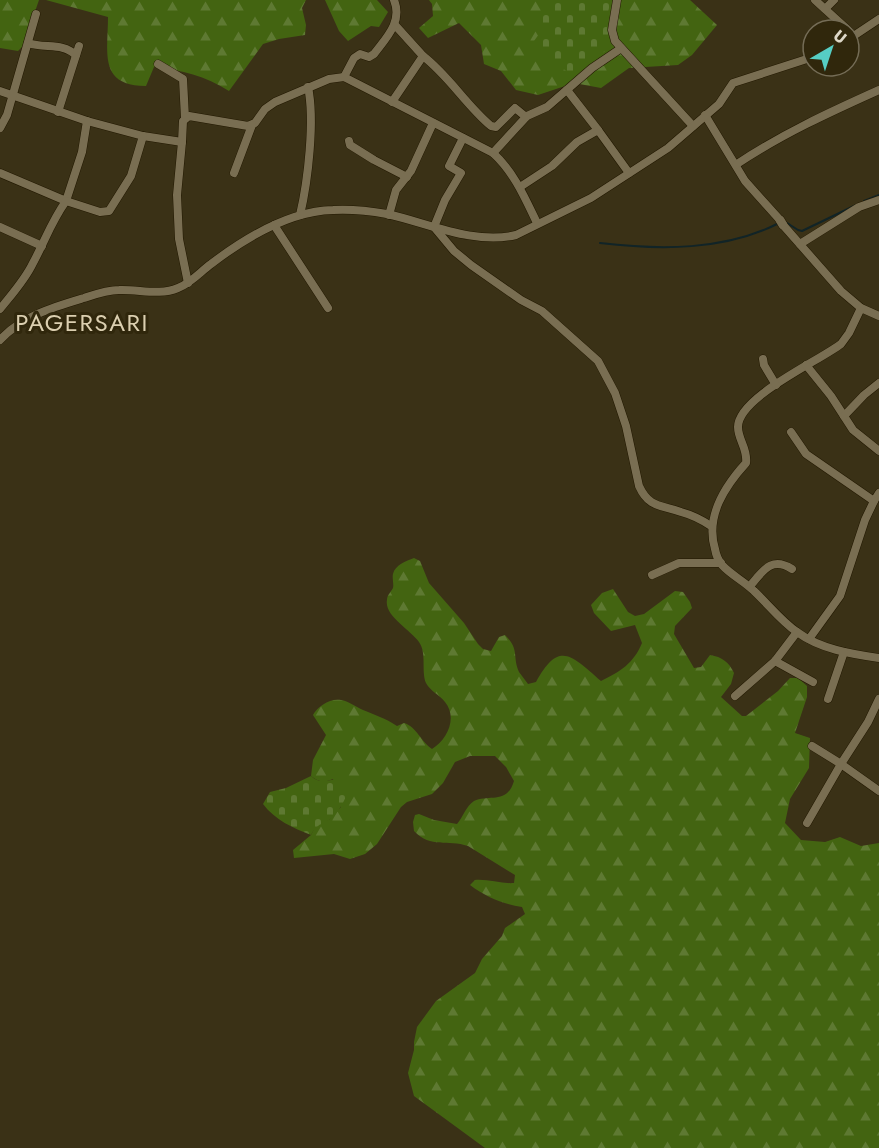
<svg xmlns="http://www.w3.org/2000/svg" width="879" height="1148" viewBox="0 0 879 1148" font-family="Jost,sans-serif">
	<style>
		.forest { fill: url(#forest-firs) }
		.cemetery { fill: url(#cemetery-stones) }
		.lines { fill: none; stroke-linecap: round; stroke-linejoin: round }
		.stream { stroke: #112427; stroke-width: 2 }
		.minor-casing { stroke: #221800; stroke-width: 9 }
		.tertiary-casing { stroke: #221800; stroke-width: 10 }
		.minor { stroke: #796e52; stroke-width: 8 }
		.tertiary { stroke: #796e52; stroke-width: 9 }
		.labels { text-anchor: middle; stroke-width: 6; stroke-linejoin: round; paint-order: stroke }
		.quarter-label { font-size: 24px; letter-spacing: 1.5px; fill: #dbcfb0; stroke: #30270c }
	</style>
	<defs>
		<pattern id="forest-firs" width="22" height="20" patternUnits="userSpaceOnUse" patternTransform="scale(1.5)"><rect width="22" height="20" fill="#436411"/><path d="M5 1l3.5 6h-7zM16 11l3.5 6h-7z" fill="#5e7932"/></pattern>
		<pattern id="cemetery-stones" width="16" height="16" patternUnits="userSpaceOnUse" patternTransform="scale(1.5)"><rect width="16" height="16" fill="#436411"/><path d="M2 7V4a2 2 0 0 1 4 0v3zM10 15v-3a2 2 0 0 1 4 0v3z" fill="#5e7932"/></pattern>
	</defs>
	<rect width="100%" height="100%" fill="#3a3116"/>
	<g class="forest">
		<path d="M0 0H39L23 46 18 51 0 48Z"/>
		<path d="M46 0H306L302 8 306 25 305 35 279 39 263 44 229 91C205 76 182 70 154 67L146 86C98 86 108 52 108 17Z"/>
		<path d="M325 0H377L388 12 379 27 371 26 348 41 339 31Z"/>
		<path d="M429 0H690L717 25 692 55 678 65 629 68 601 88 574 83 538 95 516 90 501 71 484 64 481 45 459 23 428 38 419 28 433 16 432 4Z"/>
		<path d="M414 558 420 561 429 583 464 623 478 644 483 649 491 651 499 637 505 635C520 650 512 656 519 672 522 676 525 680 528 684L536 682C559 640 571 655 601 681 620 672 634 663 642 643L635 625 611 631 594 613 591 605 602 593 613 589 628 612 635 616 644 614 675 591 683 592 690 602 692 608 675 626 674 634 694 668 701 667 710 655C722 657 729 662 734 673L731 684 721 697 742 716H746L778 691 790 678H798L807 686V697L795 733 810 738 809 768 790 799 785 823 801 840 825 842 840 837 861 846 879 843V1148H485L414 1096 408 1073 414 1050V1042L417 1027 436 1001 475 973 482 959 502 936 505 928 525 914 522 907C503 904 486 897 470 885L475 880C488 879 501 884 514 883L515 875 468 846C448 839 431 849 414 831L413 822 415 815 419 814 434 820 457 824C463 817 466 806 474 801 489 794 507 805 514 781L506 767 495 756H470L455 762 443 783 432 794 407 802 401 807 377 844 365 854 350 859 334 854 294 858 293 850 311 835 316 825 330 819 341 807 333 779C324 783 318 782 311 776L313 760 326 735 313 715C318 706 330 698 341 700 348 701 356 707 363 710 375 715 385 718 397 726L404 723C417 727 421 742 432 749 447 740 458 718 445 702 440 695 430 691 426 683 421 671 427 653 419 642 411 630 384 616 387 600 387 595 391 592 393 588 394 584 392 578 393 574 395 565 406 561 414 558Z"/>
	</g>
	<g class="cemetery">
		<path d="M545 0H611L606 20 610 47 574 76C562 67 537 56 534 41L539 34Z"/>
		<path d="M311 776C321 785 328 779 341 779L346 784 348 792C344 801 340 810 333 817 323 825 318 822 311 835 293 828 275 820 263 804L270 792 286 788Z"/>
	</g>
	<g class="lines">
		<g class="stream">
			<path d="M864 201 879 195"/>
			<path d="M784 221 798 230 802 231 856 205"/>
			<path d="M600 243C659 250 725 251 779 223"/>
		</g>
		<defs>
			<g id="minor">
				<path d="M617 0 612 30 615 41 693 126"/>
				<path d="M815 0 848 30"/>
				<path d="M825 9 834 0"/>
				<path d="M395 25 423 56"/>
				<path d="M849 39 879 19"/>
				<path d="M28 43C45 49 62 42 76 55"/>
				<path d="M158 64 183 79 185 118"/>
				<path d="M344 77 354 58 360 54 369 57 374 54C386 38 403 22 394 0"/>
				<path d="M567 90 598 130"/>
				<path d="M0 91 87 121 143 136 182 142 177 195 179 239 188 283"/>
				<path d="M392 102 423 56C449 76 466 105 491 126L496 127 515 108 526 117"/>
				<path d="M58 112 79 46"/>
				<path d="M705 115 745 181 780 220"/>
				<path d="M0 128 7 115 36 14"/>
				<path d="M463 138 449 166 461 173 445 200 434 227 454 251 471 265 521 300 542 311 598 361 615 393 626 426 639 486C649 508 661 505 681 512 692 515 702 520 711 526"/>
				<path d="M349 141 350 145 374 160 407 177"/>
				<path d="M182 142 183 121 189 116 248 126 255 123 265 109 275 102 329 79 344 77 493 153C514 172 525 198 537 223"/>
				<path d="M493 153 527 116 547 107 592 68 620 49"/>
				<path d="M737 164C782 134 830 112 879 90"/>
				<path d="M0 173 66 201 82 152 87 121"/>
				<path d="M234 173 252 125"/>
				<path d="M520 187 552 166 577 142 598 130 629 173"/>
				<path d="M300 215C308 181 315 120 308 87"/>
				<path d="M389 215 396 190 411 171 433 123"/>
				<path d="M274 225 328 308"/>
				<path d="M783 225 841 291 861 308 879 316"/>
				<path d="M0 227 42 246"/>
				<path d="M800 244 859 207 879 200"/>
				<path d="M861 308 849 333 841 344C819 361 738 397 738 427 738 440 748 449 746 463 725 486 705 516 715 549 716 555 718 560 722 565 731 575 744 581 754 591 768 604 781 621 797 632 820 649 851 654 879 658"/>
				<path d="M0 309C12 294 25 280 33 263 45 241 51 222 66 201L100 212 109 211 131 176 143 136"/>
				<path d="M0 340C22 316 54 307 84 298 96 294 107 290 119 290 139 289 159 296 178 288 191 283 200 272 211 264 245 238 289 211 333 210 351 209 370 211 387 214 428 223 474 245 516 235L591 198 668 148 719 104 733 83 813 57"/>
				<path d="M763 359 764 365 776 385"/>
				<path d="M806 365 831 396 853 430 879 451"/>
				<path d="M844 416 864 395 879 383"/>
				<path d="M791 432 806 454 874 501 879 493"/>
				<path d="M652 575 679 563H721"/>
				<path d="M750 586C763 571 771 556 792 569"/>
				<path d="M809 639 840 596 865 520 874 501"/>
				<path d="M775 661 813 682"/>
				<path d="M735 696 775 661 797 632"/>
				<path d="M828 699 844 652"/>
				<path d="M879 699 868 722 841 764 879 791"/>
				<path d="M807 823 841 764 812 746"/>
			</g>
			<path id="tertiary" d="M780 220 783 225"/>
		</defs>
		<use href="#minor" class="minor-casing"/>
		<use href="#tertiary" class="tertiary-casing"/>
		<use href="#minor" class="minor"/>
		<use href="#tertiary" class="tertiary"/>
	</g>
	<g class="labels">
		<g class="quarter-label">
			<text x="82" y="331">PAGERSARI</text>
		</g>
	</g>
	<g transform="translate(831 48) rotate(39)"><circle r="28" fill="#30270c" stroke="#756d57" stroke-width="1.5"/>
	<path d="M0-4.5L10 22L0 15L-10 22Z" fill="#56cec4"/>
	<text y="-9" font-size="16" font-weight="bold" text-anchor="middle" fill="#ddd7c8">U</text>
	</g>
</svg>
